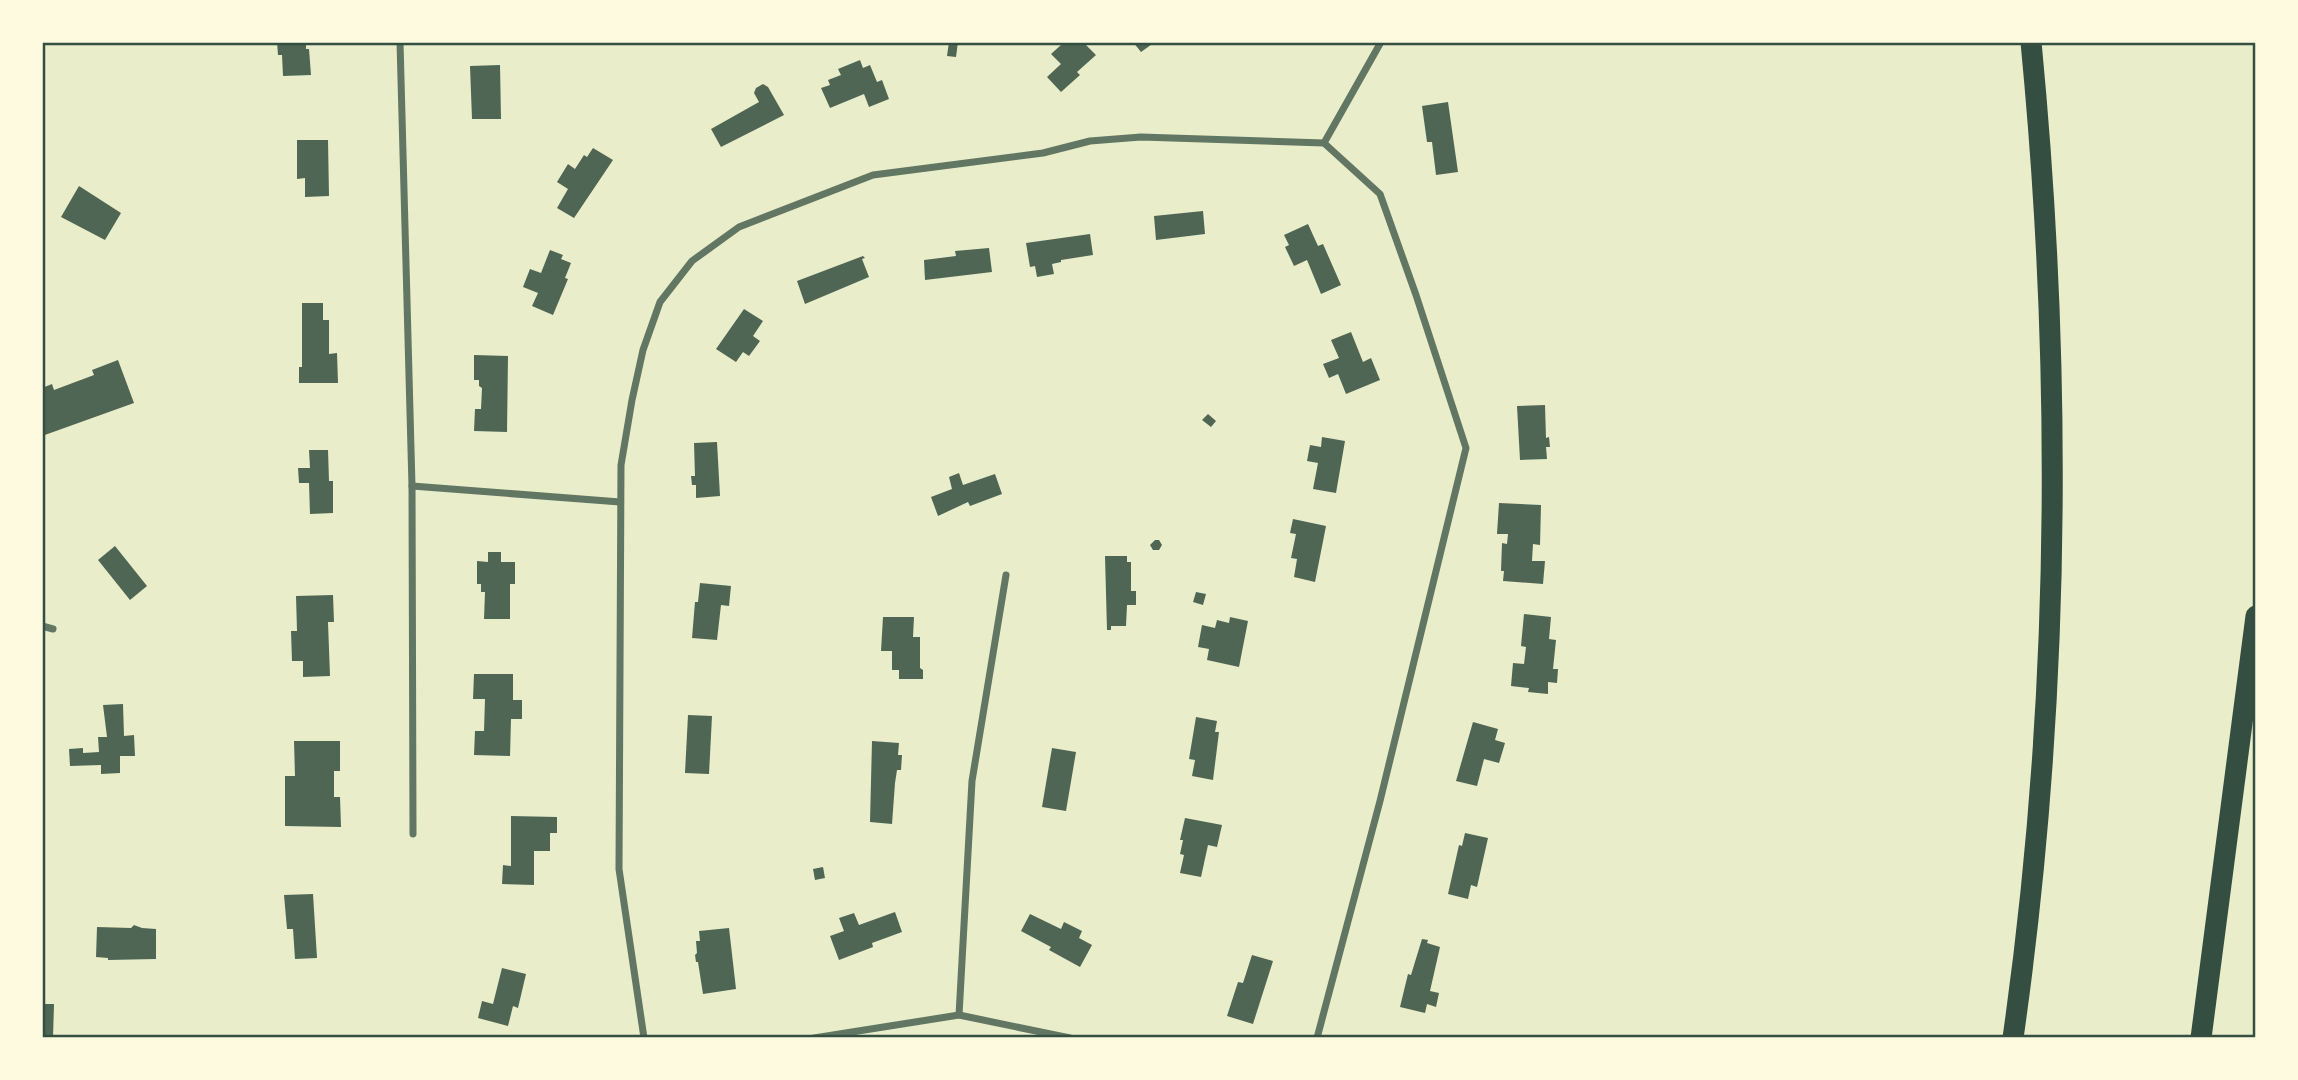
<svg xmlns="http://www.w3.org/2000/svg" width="2298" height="1080" viewBox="0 0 2298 1080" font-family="Georgia,serif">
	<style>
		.building { fill: #4f6655 }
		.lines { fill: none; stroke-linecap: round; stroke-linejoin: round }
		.minor { stroke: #617663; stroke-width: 7 }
		.motorway { stroke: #344e41; stroke-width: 21 }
		.neatline { fill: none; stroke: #344e41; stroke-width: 2.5 }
	</style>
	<rect width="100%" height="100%" fill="#e9edc9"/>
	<g class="building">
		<path d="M277 42H306V49H309L311 75 283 76 282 55H278Z"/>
		<path d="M949 42H958L956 57 947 56Z"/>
		<path d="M1058 42H1083L1096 55 1077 72 1080 75 1061 92 1047 77 1061 64 1051 54 1061 45Z"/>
		<path d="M1133 42H1155L1141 52Z"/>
		<path d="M860 60 863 68 870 65 877 82 882 80 889 99 869 107 864 94 830 108 821 88 830 85 828 80 841 75 838 69Z"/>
		<path d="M500 65 501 119H472L470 66Z"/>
		<path d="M763 84 768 87 784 115 721 147 711 129 759 102 754 93 756 88Z"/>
		<path d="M1448 102 1458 172 1436 175 1432 142H1427L1422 106Z"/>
		<path d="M297 140H328L329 196 305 197V178L297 179Z"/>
		<path d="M593 148 613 160 574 218 557 208 568 189 557 182 568 164 575 169 584 155 587 157Z"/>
		<path d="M79 186 121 213 105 240 61 217Z"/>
		<path d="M1203 211 1205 234 1156 240 1154 216Z"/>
		<path d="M1308 224 1318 246 1323 244 1341 285 1321 294 1307 260 1294 266 1285 247 1289 245 1284 235Z"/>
		<path d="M1090 234 1093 255 1061 260V262L1052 264 1054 274 1037 277 1035 266 1030 267 1026 243Z"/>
		<path d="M989 248 992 272 925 280 924 260 956 256 955 251Z"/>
		<path d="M550 250 563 255 561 259 571 263 565 278 568 279 553 315 532 306 538 293 523 287 530 269 541 273Z"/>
		<path d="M863 256 865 258 862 259 869 277 805 304 797 281Z"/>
		<path d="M302 303H323V320H329V354L337 353 338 383H299V367H302Z"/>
		<path d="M744 309 763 321 753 336 760 341 749 356 743 352 736 362 716 349Z"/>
		<path d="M1351 332 1363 362 1371 358 1380 380 1346 394 1338 374 1329 378 1323 364 1339 358 1331 340Z"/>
		<path d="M474 355 508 356 507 432 474 431 475 409H481L482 388 479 386V380H474Z"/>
		<path d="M118 360 134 403 42 436V388L52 384 54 390 94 375 92 370Z"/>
		<path d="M1545 405 1546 438 1549 437 1550 447H1546L1547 459 1520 460 1517 406Z"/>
		<path d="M1208 414 1216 421 1211 427 1202 420Z"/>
		<path d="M1322 437 1345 441 1336 493 1313 489 1318 463 1307 461 1310 445 1321 447Z"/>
		<path d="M717 442 720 496 696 498V485H692L691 476H695L694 443Z"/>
		<path d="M309 450H328L329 481H333V513L310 514 309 483H299L298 468H310Z"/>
		<path d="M959 473 963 485 995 474 1002 494 970 506 968 502 938 516 931 497 952 489 949 477Z"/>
		<path d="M1499 503 1541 505 1540 545 1533 544 1532 561H1545L1543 584 1503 581 1504 571H1501L1502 543 1507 544 1508 534H1497Z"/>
		<path d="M1293 519 1326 526 1315 582 1294 577 1297 559 1291 558 1296 534 1290 533Z"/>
		<path d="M1155 540H1159L1162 545 1159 550H1153L1150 545Z"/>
		<path d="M115 546 147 586 130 600 98 560Z"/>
		<path d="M488 552H501V562H515V584H510V619H484L485 592H481V584H477V561L488 562Z"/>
		<path d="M1105 556H1127V562H1131V591H1136V605H1127L1126 626H1111V630H1107Z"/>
		<path d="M700 583 731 586 729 606 721 605 717 640 692 638 695 602H698Z"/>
		<path d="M1196 592 1206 594 1203 605 1193 602Z"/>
		<path d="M333 595 334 622H328L330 676 303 677V661H292L291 631H297L296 596Z"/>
		<path d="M1524 614 1551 617 1549 639 1556 640 1553 669H1558L1557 683 1548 682V694L1528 692 1529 688 1511 686 1513 663 1524 664 1526 647 1521 646Z"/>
		<path d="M883 617H914L913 637H920V668L923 670V679H899V670H892V651H881Z"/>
		<path d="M1230 617 1248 621 1239 667 1207 660 1209 649 1198 647 1202 625 1215 628 1217 620 1229 623Z"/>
		<path d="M474 674H513V700H522V719H511L510 756 474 755 475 731H484L485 699H473Z"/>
		<path d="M123 704 124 736 134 735 135 756H120V773L101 774V765L70 766 69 749 83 748V753L99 752 98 737H107L103 705Z"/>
		<path d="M688 715 712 716 709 774 685 773Z"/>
		<path d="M1196 717 1217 721 1215 732H1219L1213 780 1192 776 1195 760 1189 759Z"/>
		<path d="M1473 722 1498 729 1495 740 1505 743 1499 763 1484 759 1477 786 1456 781Z"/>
		<path d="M294 741H340V771H334V797H340L341 827 285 826V776H295Z"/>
		<path d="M872 741 899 743 898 755H902L901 770H897L895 783 892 824 870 822Z"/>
		<path d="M1052 748 1076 752 1066 811 1042 807Z"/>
		<path d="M511 816 557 817V833H550V851H534V885L502 884 503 865 511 866Z"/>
		<path d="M1185 818 1222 825 1217 847 1208 845 1201 877 1180 873 1184 855 1180 854 1183 840H1180Z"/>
		<path d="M1465 833 1488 838 1477 887 1471 885 1468 899 1448 894 1459 845 1462 846Z"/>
		<path d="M823 867 825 878 815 880 813 869Z"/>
		<path d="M313 894 317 958 295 959 293 929H287L284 895Z"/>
		<path d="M895 912 902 932 872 943 873 947 839 960 830 936 844 931 839 918 854 913 859 925Z"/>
		<path d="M1030 914 1061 929 1064 922 1082 931 1079 938 1092 945 1080 967 1049 950 1051 947 1021 931Z"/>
		<path d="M134 925 142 928 156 929V959L108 960V958L96 957 97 927 131 928Z"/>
		<path d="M729 928 736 989 703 994 698 962H696L695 955 697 953 696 941H700L699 931Z"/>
		<path d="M1422 939 1428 940 1427 943 1440 947 1430 991 1439 993 1436 1007 1427 1004 1425 1013 1400 1007 1408 974 1411 975Z"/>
		<path d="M1252 955 1273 961 1253 1024 1227 1016 1238 982 1243 983Z"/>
		<path d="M502 968 526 974 518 1008 513 1006 508 1026 478 1018 482 1001 493 1004Z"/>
		<path d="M42 1004H54L53 1038H42Z"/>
	</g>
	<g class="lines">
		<g class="minor">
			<path d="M400 42 412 486 413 834"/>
			<path d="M1324 143 1381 42"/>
			<path d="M412 486 620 502"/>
			<path d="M42 626 53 629"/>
			<path d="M959 1015 972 781 1006 575"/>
			<path d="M644 1038 619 869 621 465 632 400 643 350 660 302 692 261 739 227 873 175 1043 153 1090 141 1141 137 1324 143 1380 194 1416 295 1466 448 1380 801 1317 1038"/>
			<path d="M814 1038 959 1015 1070 1038"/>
		</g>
		<g class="motorway">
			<path d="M2013 1038C2060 709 2063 373 2031 42"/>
			<path d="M2201 1038 2256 616"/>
		</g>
	</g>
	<rect width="2298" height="1080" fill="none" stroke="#fefae0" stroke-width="88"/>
	<rect x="44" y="44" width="2210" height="992" class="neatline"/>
</svg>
